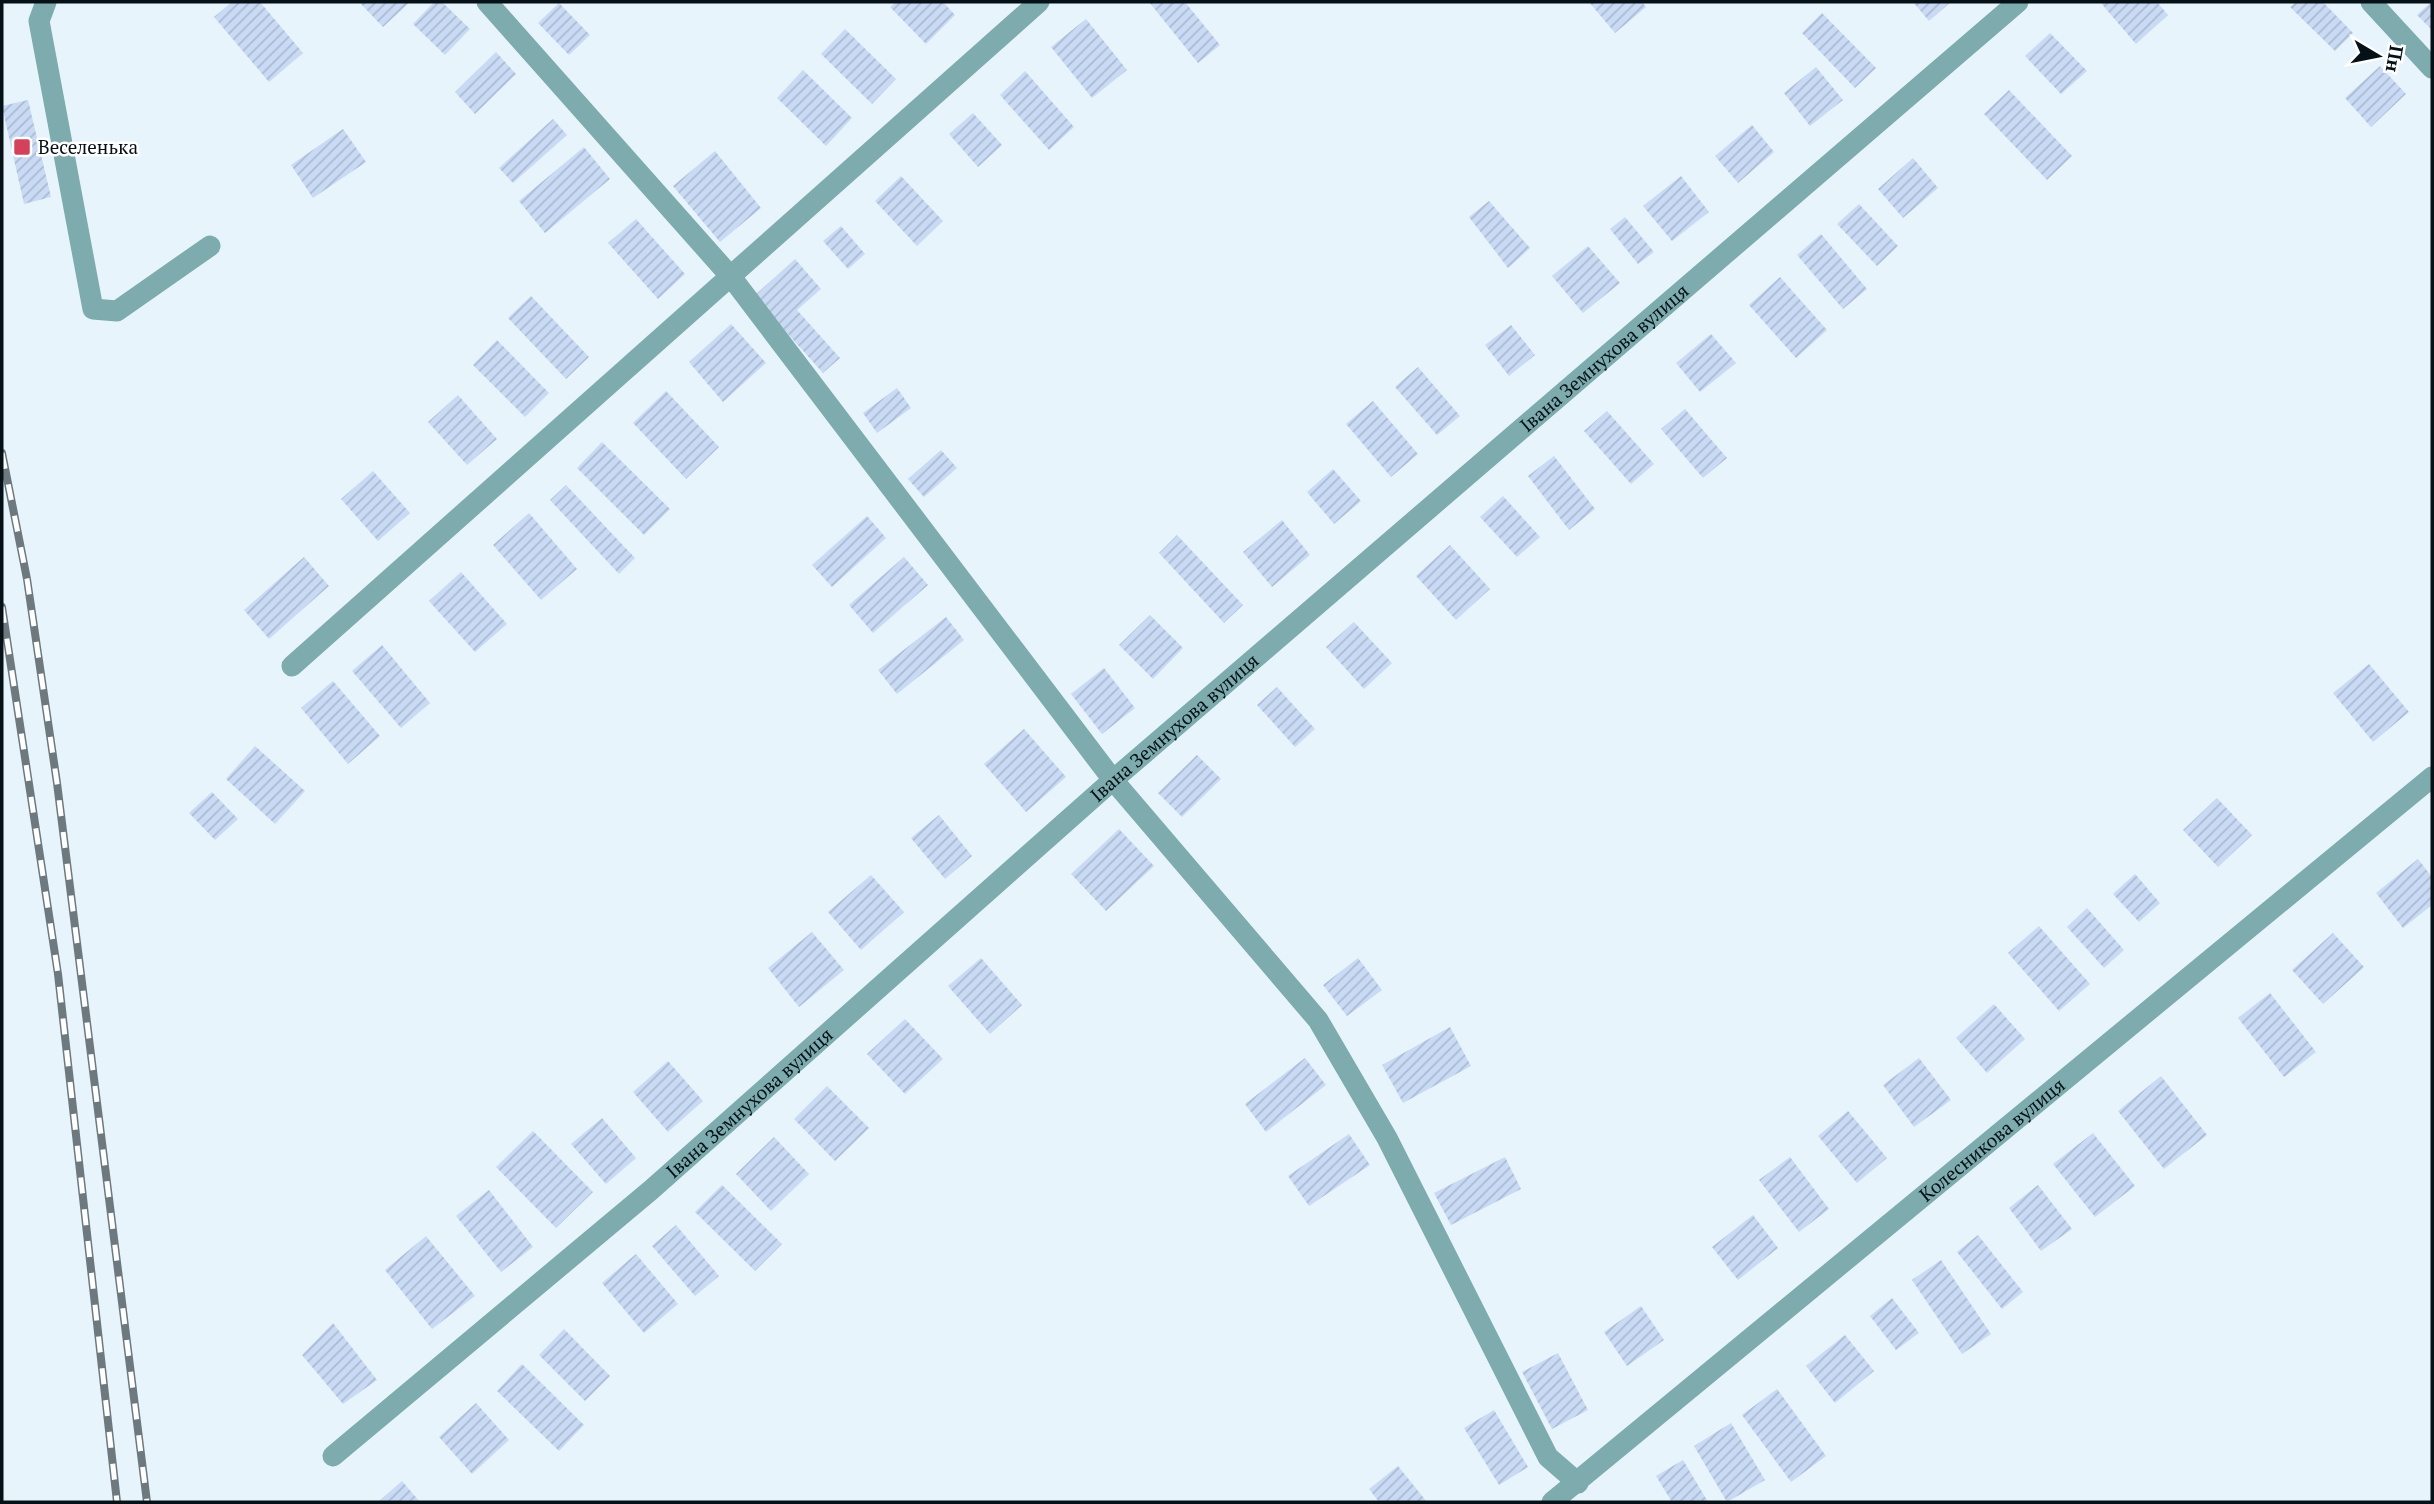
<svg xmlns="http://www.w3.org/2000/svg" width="2434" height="1504" viewBox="0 0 2434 1504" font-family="'PT Serif',serif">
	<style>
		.building { fill: url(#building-hatch) }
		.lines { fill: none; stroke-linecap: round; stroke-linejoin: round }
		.service { stroke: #7dabae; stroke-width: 21 }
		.minor { stroke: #7dabae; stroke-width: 21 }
		.rail-casing { stroke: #6d797f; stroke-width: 8 }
		.rail { stroke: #fff; stroke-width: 5; stroke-dasharray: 16; stroke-linecap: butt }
		.poi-dot { fill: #d3425a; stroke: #fff; stroke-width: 2.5 }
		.labels { text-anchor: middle; stroke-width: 5; stroke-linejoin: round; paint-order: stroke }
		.poi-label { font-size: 19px; fill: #061117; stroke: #fff; text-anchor: start }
		.street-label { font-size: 19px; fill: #061117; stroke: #fff }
	</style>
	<defs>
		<pattern id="building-hatch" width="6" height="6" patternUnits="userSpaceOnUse" patternTransform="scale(1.75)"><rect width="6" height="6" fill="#c9daf5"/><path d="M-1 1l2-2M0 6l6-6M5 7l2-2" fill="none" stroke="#abbad1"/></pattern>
	</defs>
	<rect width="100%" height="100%" fill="#e7f4fb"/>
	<g class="building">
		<path d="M232 2H260L303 53 269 82 214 17Z"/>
		<path d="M359 2H410L383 27Z"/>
		<path d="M434 2H442L470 29 445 55 413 24Z"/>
		<path d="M896 2H943L955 15 926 44 890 7Z"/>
		<path d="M1149 2H1185L1220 45 1198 63Z"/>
		<path d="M1589 2H1642L1646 7 1615 33Z"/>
		<path d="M1913 2H1951L1929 21Z"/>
		<path d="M2100 2H2157L2168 15 2136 44Z"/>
		<path d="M2296 2H2323L2353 33 2335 51 2290 7Z"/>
		<path d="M2431 2H2432V30L2417 15Z"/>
		<path d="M559 3 590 35 569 55 538 23Z"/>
		<path d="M1822 13 1876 68 1855 88 1802 33Z"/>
		<path d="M1086 19 1127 70 1092 98 1051 47Z"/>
		<path d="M845 29 896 79 872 104 821 54Z"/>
		<path d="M2050 33 2087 71 2061 94 2025 56Z"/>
		<path d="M496 52 516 74 475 114 455 92Z"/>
		<path d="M2380 66 2406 94 2371 127 2345 98Z"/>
		<path d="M1816 67 1843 100 1810 126 1784 93Z"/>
		<path d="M803 70 852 118 826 146 777 98Z"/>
		<path d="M1025 71 1074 127 1049 150 1000 95Z"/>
		<path d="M2009 90 2072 156 2047 180 1984 114Z"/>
		<path d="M28 100 51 197 24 204 2 106Z"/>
		<path d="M973 113 1002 145 978 167 949 134Z"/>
		<path d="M553 119 567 135 513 183 499 168Z"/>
		<path d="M1752 125 1774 152 1738 183 1715 156Z"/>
		<path d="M343 129 366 162 313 198 291 165Z"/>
		<path d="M584 147 610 179 545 233 519 201Z"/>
		<path d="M715 151 761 208 720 242 673 186Z"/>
		<path d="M1913 158 1938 188 1903 218 1878 189Z"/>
		<path d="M901 176 943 221 917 246 875 201Z"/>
		<path d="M1681 176 1709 212 1672 241 1643 206Z"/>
		<path d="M1489 201 1530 248 1508 268 1469 217Z"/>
		<path d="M1859 204 1898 246 1877 266 1837 224Z"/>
		<path d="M1625 217 1654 252 1638 264 1610 229Z"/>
		<path d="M636 219 685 274 658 299 608 243Z"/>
		<path d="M841 226 865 254 848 269 823 241Z"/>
		<path d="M1821 234 1867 289 1843 309 1797 255Z"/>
		<path d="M1588 246 1620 283 1583 313 1552 276Z"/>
		<path d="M795 259 821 289 797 310 840 358 823 373 754 296Z"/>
		<path d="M1780 277 1827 330 1796 358 1749 305Z"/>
		<path d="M531 296 589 357 566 379 508 318Z"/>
		<path d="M731 324 766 363 723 402 689 362Z"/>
		<path d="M1511 325 1535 355 1509 376 1485 345Z"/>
		<path d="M1711 334 1736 363 1700 392 1676 363Z"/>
		<path d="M497 340 549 393 525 417 473 365Z"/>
		<path d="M1418 367 1460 416 1437 435 1395 387Z"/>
		<path d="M897 388 911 408 877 433 863 413Z"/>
		<path d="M666 391 719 447 686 479 633 423Z"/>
		<path d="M458 395 497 439 467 465 428 422Z"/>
		<path d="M1373 401 1418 454 1391 477 1346 424Z"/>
		<path d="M1685 409 1727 458 1703 478 1661 429Z"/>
		<path d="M1607 411 1654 464 1631 484 1584 431Z"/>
		<path d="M602 442 670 509 644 535 577 468Z"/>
		<path d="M941 450 957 468 924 497 908 479Z"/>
		<path d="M1554 456 1595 509 1569 530 1528 476Z"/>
		<path d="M1333 469 1361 501 1334 524 1307 492Z"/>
		<path d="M373 471 410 513 378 541 341 499Z"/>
		<path d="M566 485 635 558 619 574 550 500Z"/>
		<path d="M1503 496 1540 537 1517 557 1480 517Z"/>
		<path d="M529 513 577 569 541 600 493 545Z"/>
		<path d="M867 516 886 538 832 587 812 565Z"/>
		<path d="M1282 520 1310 555 1272 587 1243 552Z"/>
		<path d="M1177 535 1243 605 1224 623 1159 553Z"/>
		<path d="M1450 545 1490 589 1456 620 1416 576Z"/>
		<path d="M304 557 329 586 269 639 244 610Z"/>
		<path d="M904 557 928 585 873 633 849 605Z"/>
		<path d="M461 572 507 624 475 652 429 601Z"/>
		<path d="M1150 615 1183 648 1153 679 1119 645Z"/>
		<path d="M946 617 964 640 897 694 878 670Z"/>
		<path d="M1354 622 1392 663 1364 689 1326 647Z"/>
		<path d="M382 645 430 703 401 728 352 671Z"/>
		<path d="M2369 664 2409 712 2373 742 2333 693Z"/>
		<path d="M1104 668 1135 708 1102 734 1071 694Z"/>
		<path d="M333 681 380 736 348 764 301 708Z"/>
		<path d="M1277 687 1315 729 1295 747 1257 705Z"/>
		<path d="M1024 729 1066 777 1026 812 984 764Z"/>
		<path d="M255 746 305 791 275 824 226 779Z"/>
		<path d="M1197 755 1221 779 1182 817 1158 793Z"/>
		<path d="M212 792 238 819 215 840 189 813Z"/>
		<path d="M2217 798 2252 835 2218 867 2183 830Z"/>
		<path d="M939 815 972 856 945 879 911 838Z"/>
		<path d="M1119 829 1154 866 1106 911 1071 874Z"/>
		<path d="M2418 859 2432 877V905L2403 928 2376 893Z"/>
		<path d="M2135 874 2160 903 2139 922 2113 894Z"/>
		<path d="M871 875 904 912 861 950 828 912Z"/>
		<path d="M2087 908 2124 950 2104 968 2067 927Z"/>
		<path d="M2039 926 2090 984 2059 1011 2008 953Z"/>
		<path d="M812 932 844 970 799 1007 768 968Z"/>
		<path d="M2333 933 2364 967 2323 1004 2292 970Z"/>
		<path d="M981 958 1022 1005 990 1034 948 986Z"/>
		<path d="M1358 958 1382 990 1347 1016 1323 985Z"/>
		<path d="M2270 993 2316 1052 2284 1077 2238 1018Z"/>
		<path d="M1994 1004 2025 1039 1987 1073 1956 1038Z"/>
		<path d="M905 1019 943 1059 905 1094 867 1054Z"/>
		<path d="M1450 1027 1471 1066 1403 1103 1382 1065Z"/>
		<path d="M1305 1058 1326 1085 1266 1132 1245 1104Z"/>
		<path d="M1919 1058 1951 1100 1914 1127 1883 1085Z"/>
		<path d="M668 1061 703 1101 668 1132 633 1092Z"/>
		<path d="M2161 1076 2207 1135 2164 1169 2118 1111Z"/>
		<path d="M827 1086 869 1128 835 1161 794 1119Z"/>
		<path d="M1848 1111 1887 1158 1857 1183 1818 1136Z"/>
		<path d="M602 1118 636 1158 606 1184 571 1144Z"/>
		<path d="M533 1131 593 1192 556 1228 496 1167Z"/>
		<path d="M2093 1133 2135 1186 2095 1217 2053 1164Z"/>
		<path d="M1349 1134 1370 1165 1309 1206 1288 1176Z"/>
		<path d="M774 1137 809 1174 771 1211 736 1174Z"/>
		<path d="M1505 1157 1521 1189 1451 1225 1434 1193Z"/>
		<path d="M1790 1157 1829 1209 1799 1232 1759 1180Z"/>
		<path d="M722 1185 782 1244 755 1271 695 1212Z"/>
		<path d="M2038 1185 2072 1229 2041 1251 2009 1208Z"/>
		<path d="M489 1190 533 1247 501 1272 456 1216Z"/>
		<path d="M1753 1215 1778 1248 1738 1280 1712 1247Z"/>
		<path d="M676 1225 719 1276 695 1296 652 1246Z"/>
		<path d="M1978 1235 2023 1292 2002 1309 1957 1252Z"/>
		<path d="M426 1236 475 1296 432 1329 385 1270Z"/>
		<path d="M636 1254 678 1304 644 1333 602 1283Z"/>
		<path d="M1941 1260 1991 1334 1962 1354 1912 1280Z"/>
		<path d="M1892 1298 1919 1333 1896 1350 1870 1316Z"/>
		<path d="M1641 1306 1664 1340 1627 1366 1604 1332Z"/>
		<path d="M333 1323 377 1380 343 1404 302 1355Z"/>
		<path d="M564 1329 610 1376 585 1401 539 1355Z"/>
		<path d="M1845 1335 1874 1371 1835 1403 1806 1366Z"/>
		<path d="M1558 1353 1588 1410 1552 1429 1522 1372Z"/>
		<path d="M522 1364 584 1425 559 1451 497 1391Z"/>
		<path d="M1777 1389 1826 1456 1791 1482 1742 1415Z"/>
		<path d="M476 1403 509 1440 472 1474 439 1437Z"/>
		<path d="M1494 1410 1528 1467 1499 1485 1464 1428Z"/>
		<path d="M1731 1423 1765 1480 1727 1502 1694 1446Z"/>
		<path d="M1683 1460 1708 1502H1672L1656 1476Z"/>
		<path d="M1398 1466 1427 1502H1379L1369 1489Z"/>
		<path d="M402 1481 420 1502H378Z"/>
	</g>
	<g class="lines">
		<path class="service" d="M46 2 39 21 93 309 117 311 210 246"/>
		<g class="minor">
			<path d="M487 2 732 278 1113 780 1318 1020 1387 1138 1548 1457 1578 1483"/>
			<path d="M2371 2 2432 68"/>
			<path d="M292 666 1039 2"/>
			<path id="s1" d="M333 1456 651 1190 1113 780 2018 2"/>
			<path id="s2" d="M1552 1502 2432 777"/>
		</g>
		<defs>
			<g id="rail">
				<path d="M2 453 27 579 57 783 147 1502"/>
				<path d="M2 607 58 974 117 1502"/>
			</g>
		</defs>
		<use href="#rail" class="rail-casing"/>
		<use href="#rail" class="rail"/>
	</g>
	<rect class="poi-dot" x="13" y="138" width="18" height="18" rx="3.5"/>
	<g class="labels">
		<g class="poi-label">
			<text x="38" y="154">Веселенька</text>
		</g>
		<g class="street-label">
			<text dy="7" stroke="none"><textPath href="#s1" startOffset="1680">Івана Земнухова вулиця</textPath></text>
			<text dy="7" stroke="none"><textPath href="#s1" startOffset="1113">Івана Земнухова вулиця</textPath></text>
			<text dy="7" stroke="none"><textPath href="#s1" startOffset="546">Івана Земнухова вулиця</textPath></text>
			<text dy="7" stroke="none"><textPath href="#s2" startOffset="570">Колесникова вулиця</textPath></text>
		</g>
	</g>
	<rect width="2434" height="1504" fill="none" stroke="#061117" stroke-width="7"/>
	<g transform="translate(2378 56) rotate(100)" stroke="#ffffff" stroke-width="5" paint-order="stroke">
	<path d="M0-5L12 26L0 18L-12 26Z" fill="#061117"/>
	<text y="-10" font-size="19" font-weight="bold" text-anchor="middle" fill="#061117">Пн</text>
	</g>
</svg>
